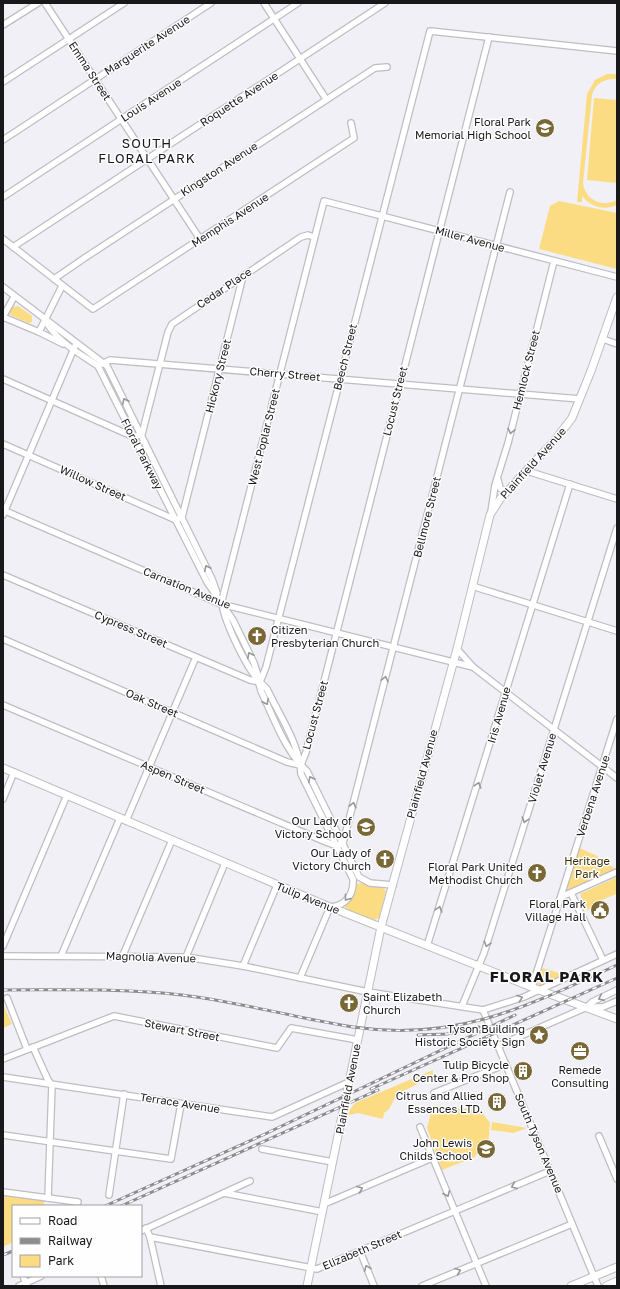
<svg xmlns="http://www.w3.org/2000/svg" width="620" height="1289" viewBox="0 0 620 1289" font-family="'Golos Text',sans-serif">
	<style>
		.green { fill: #fbdc83 }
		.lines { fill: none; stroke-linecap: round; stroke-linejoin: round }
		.minor-casing { stroke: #bebdc3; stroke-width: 8 }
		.major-casing { stroke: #bebdc3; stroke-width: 9 }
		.minor { stroke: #fff; stroke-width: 5.5 }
		.major { stroke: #fff; stroke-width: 7 }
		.rail-casing { stroke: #8c8c90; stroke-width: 3 }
		.rail { stroke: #fefeff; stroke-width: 1.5; stroke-dasharray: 4.5; stroke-linecap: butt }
		.oneway { stroke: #979798 }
		.labels { text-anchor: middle; stroke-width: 3; stroke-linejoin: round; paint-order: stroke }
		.street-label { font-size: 11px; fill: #18181a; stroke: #fefeff }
		.poi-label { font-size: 11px; fill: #18181a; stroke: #fefeff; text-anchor: end }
		.park-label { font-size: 11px; fill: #3c2e01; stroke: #fefeff }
		.quarter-label { font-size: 13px; letter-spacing: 1px; fill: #18181a; stroke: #fefeff }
		.district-label { font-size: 15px; font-weight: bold; letter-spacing: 1px; fill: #18181a; stroke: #fefeff }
	</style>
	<rect width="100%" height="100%" fill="#f0f0f6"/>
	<g class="green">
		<path d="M607 74H617V79C605 78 595 83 592 95L583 183C585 200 602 208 617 200V205C604 211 591 207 582 196V202H577L587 94 595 80Z"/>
		<path d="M594 98 617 100V183L587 180Z"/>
		<path d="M559 201 617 213V269L539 249 550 206Z"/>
		<path d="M18 306 32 316V322L29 323 10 315 9 311 12 307Z"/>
		<path d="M577 847 595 855 617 870 562 896Z"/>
		<path d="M617 877V896L616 894 597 902 599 905 587 910 580 894Z"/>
		<path d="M361 883 383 888 386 891 379 918 374 920 346 909 345 906 353 895 357 884Z"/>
		<path d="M543 968 565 975 543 987 537 986Z"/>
		<path d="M3 1004 12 1024 3 1028Z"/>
		<path d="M433 1070V1077L397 1094 389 1109 384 1113 383 1119 358 1113 345 1116 355 1103Z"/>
		<path d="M433 1105 481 1111 490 1123 488 1146 478 1152 475 1157 442 1170 427 1128Z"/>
		<path d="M492 1122 527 1128 513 1133 491 1130Z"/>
		<path d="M3 1194 44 1200V1206H13V1242L3 1247Z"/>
	</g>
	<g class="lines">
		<defs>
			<g id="minor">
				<path d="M45 3 200 239"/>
				<path d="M264 3 326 99"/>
				<path d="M3 25 38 3"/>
				<path d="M3 82 124 3"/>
				<path d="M3 140 211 3"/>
				<path d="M3 197 298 3"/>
				<path d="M3 239 93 309 354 138 351 123"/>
				<path d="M13 247 385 3"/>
				<path d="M54 279 86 257 375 68 387 67"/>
				<path d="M3 287 107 366 212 579 217 593"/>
				<path d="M3 317 39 332 63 344"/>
				<path d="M3 317 14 297"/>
				<path d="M45 320C56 341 79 353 98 366L207 582 233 620 254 663 260 682 267 689C279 715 300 744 301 774L353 879C354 894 346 906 330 907L300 978"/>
				<path d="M39 332 62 286"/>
				<path d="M603 339 617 344"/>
				<path d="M102 364 110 360 580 399"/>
				<path d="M3 379 134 437 142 434 168 332 172 324 301 237 308 235 314 237"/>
				<path d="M3 444 176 520 182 517 243 276"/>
				<path d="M527 471 617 499"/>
				<path d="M498 480 500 488 506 492"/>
				<path d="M3 510 221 604 473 667 617 778"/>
				<path d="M491 512 495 485 508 443 554 261"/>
				<path d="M3 515 75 346"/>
				<path d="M3 575 250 680 260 682 266 667 430 31 617 51"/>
				<path d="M472 586 617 631"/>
				<path d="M221 604 324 201 617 277"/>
				<path d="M223 609C228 628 237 646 247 664 253 675 259 678 261 691 274 718 285 751 307 771L359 877 370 883 393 885"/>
				<path d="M3 639 287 762 300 765"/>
				<path d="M457 649 473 667"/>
				<path d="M3 705 326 842 337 846 343 843 510 192"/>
				<path d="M301 765 306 752 489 37"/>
				<path d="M3 799 14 772"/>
				<path d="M126 821 196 657"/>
				<path d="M571 893 603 960"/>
				<path d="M561 897 617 872"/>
				<path d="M3 946 67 795"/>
				<path d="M427 946 570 484"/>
				<path d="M123 955 172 840"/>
				<path d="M3 956 186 957 243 966 368 992 483 1010 524 997 617 954"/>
				<path d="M61 956 120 818"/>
				<path d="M186 957 225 863"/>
				<path d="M243 966 277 885"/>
				<path d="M532 987 617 719"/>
				<path d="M7 998 27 1049"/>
				<path d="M462 1006 484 953 617 528"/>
				<path d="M587 1007 592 1002 617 990"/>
				<path d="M483 1010 598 1286"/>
				<path d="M498 1046 587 1007H603L617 1001"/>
				<path d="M33 1047 48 1080 52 1085 48 1198"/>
				<path d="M3 1059 114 1016 277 1048 291 1028 358 1040"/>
				<path d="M3 1077 272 1117 349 1082"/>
				<path d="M434 1093 506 1064"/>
				<path d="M420 1127 486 1286"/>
				<path d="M3 1135 171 1159 181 1104"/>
				<path d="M599 1136 617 1179"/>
				<path d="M262 1149 333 1162"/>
				<path d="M3 1192 78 1202"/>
				<path d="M224 1193 323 1212"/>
				<path d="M109 1195 124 1094"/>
				<path d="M324 1204 432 1158"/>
				<path d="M146 1228 150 1237 317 1269 550 1171"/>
				<path d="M141 1231 250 1181"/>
				<path d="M150 1237 161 1286"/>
				<path d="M360 1251 374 1286"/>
				<path d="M23 1276 27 1286"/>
				<path d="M101 1276 104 1286"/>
				<path d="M19 1286 41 1276"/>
				<path d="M422 1286 572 1224"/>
			</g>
			<g id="major">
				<path d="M3 768 325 905 539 990 617 1019"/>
				<path d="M307 1286 381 927 457 649 490 515 500 499 555 440 572 418 591 371 617 297"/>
				<path d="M571 1286 617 1267"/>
				<path d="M606 1286 617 1281"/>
			</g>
		</defs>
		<use href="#minor" class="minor-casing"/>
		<use href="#major" class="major-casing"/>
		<use href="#minor" class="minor"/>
		<use href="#major" class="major"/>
		<defs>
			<g id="rail">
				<path d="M3 990C63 990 123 988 182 995 240 1002 296 1018 353 1027 457 1042 526 1007 617 965"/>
				<path d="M418 1035 447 1034 479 1027"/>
				<path d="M371 1089 617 978"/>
				<path d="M105 1206 265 1134 515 1015"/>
				<path d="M121 1206 378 1090"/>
				<path d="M3 1255 13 1251"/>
			</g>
		</defs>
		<use href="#rail" class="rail-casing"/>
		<use href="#rail" class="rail"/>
	</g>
	<defs><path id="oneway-chevron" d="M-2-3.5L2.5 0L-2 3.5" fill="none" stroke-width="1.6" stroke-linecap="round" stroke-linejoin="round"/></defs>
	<g class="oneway">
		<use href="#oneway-chevron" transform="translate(125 401) rotate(-117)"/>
		<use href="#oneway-chevron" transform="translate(511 431) rotate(103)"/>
		<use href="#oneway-chevron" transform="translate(207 568) rotate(-116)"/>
		<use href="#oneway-chevron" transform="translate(250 655) rotate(-117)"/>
		<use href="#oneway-chevron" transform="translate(385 679) rotate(-76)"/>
		<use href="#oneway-chevron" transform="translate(266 702) rotate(64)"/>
		<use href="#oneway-chevron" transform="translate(311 779) rotate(-117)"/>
		<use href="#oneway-chevron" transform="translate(478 785) rotate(-73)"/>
		<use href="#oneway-chevron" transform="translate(353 805) rotate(-75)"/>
		<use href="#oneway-chevron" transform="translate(525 820) rotate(107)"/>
		<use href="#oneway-chevron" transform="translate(347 898) rotate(128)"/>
		<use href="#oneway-chevron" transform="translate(439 909) rotate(-72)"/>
		<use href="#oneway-chevron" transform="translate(487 944) rotate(107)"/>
		<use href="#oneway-chevron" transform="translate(520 998) rotate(-20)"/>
		<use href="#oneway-chevron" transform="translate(601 998) rotate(156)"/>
		<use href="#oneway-chevron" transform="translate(514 1186) rotate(157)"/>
		<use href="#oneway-chevron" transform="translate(360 1189) rotate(-23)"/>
		<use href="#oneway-chevron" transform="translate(447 1194) rotate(67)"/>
		<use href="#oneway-chevron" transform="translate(367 1268) rotate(-112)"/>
		<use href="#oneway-chevron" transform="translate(458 1271) rotate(-23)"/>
	</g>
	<defs>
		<symbol id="school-disc" viewBox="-11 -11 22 22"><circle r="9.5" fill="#796836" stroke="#fefeff"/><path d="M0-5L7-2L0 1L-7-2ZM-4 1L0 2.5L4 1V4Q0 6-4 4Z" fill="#fff"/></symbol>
		<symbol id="church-disc" viewBox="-11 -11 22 22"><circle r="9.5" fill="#796836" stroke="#fefeff"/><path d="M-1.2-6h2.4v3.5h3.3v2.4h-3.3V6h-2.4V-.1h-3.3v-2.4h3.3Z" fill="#fff"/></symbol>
		<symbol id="civic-disc" viewBox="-11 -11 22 22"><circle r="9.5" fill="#796836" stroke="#fefeff"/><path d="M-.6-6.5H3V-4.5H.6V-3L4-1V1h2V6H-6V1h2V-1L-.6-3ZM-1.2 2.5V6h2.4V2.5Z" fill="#fff"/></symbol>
		<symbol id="sight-disc" viewBox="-11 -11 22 22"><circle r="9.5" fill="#796836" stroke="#fefeff"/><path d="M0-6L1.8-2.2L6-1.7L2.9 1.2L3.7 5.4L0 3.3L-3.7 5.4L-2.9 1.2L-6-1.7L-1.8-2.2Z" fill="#fff"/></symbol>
		<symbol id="office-disc" viewBox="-11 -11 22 22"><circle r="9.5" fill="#796836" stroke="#fefeff"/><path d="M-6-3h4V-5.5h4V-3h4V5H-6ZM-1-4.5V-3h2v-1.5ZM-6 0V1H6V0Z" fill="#fff"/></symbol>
		<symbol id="building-disc" viewBox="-11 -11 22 22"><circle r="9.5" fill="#796836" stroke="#fefeff"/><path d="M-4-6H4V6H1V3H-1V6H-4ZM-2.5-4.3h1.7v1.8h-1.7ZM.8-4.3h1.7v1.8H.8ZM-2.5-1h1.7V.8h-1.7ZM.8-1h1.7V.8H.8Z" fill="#fff"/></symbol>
	</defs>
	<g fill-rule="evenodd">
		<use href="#school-disc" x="534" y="117" width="22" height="22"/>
		<use href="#church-disc" x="246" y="625" width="22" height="22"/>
		<use href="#school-disc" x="355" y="816" width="22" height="22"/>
		<use href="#church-disc" x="374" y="848" width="22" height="22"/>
		<use href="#church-disc" x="526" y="862" width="22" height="22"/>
		<use href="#civic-disc" x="589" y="899" width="22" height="22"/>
		<use href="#church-disc" x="338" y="992" width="22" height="22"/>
		<use href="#sight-disc" x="528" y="1024" width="22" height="22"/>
		<use href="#office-disc" x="569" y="1040" width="22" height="22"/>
		<use href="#building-disc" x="512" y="1060" width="22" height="22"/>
		<use href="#building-disc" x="486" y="1091" width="22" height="22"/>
		<use href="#school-disc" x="475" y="1138" width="22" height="22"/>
	</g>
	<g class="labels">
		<g class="street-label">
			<text transform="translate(147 45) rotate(-33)" y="4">Marguerite Avenue</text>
			<text transform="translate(90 71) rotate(57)" y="4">Emma Street</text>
			<text transform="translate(239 99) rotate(-33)" y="4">Roquette Avenue</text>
			<text transform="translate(151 100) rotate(-33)" y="4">Louis Avenue</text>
			<text transform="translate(219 169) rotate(-33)" y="4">Kingston Avenue</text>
			<text transform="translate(230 220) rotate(-33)" y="4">Memphis Avenue</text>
			<text transform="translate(470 239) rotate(15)" y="4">Miller Avenue</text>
			<text transform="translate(224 288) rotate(-34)" y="4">Cedar Place</text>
			<text transform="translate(345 357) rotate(-76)" y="4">Beech Street</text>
			<text transform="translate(526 370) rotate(-76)" y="4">Hemlock Street</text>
			<text transform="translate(285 374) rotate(5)" y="4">Cherry Street</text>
			<text transform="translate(218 376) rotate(-76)" y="4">Hickory Street</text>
			<text transform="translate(395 401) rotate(-76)" y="4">Locust Street</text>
			<text transform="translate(264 437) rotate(-76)" y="4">West Poplar Street</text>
			<text transform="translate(142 454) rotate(63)" y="4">Floral Parkway</text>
			<text transform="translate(533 463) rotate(-48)" y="4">Plainfield Avenue</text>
			<text transform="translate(93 483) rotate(24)" y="4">Willow Street</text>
			<text transform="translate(427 517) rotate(-76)" y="4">Bellmore Street</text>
			<text transform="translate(187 588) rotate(22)" y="4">Carnation Avenue</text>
			<text transform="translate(131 629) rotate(23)" y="4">Cypress Street</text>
			<text transform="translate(152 703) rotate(23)" y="4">Oak Street</text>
			<text transform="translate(315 715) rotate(-75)" y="4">Locust Street</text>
			<text transform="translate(499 715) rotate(-74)" y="4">Iris Avenue</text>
			<text transform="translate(542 768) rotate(-73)" y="4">Violet Avenue</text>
			<text transform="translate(422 774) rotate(-75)" y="4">Plainfield Avenue</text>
			<text transform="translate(173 777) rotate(23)" y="4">Aspen Street</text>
			<text transform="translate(593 796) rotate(-72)" y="4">Verbena Avenue</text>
			<text transform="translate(308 898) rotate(22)" y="4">Tulip Avenue</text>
			<text transform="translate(151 957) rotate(2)" y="4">Magnolia Avenue</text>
			<text transform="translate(182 1030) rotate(11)" y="4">Stewart Street</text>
			<text transform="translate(348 1089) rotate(-79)" y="4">Plainfield Avenue</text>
			<text transform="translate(180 1103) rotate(9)" y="4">Terrace Avenue</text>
			<text transform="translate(539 1143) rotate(67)" y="4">South Tyson Avenue</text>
			<text transform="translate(362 1250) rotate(-23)" y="4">Elizabeth Street</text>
		</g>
		<g class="poi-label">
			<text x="531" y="126">Floral Park<tspan x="531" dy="13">Memorial High School</tspan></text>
			<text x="271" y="634" text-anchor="start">Citizen<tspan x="271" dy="13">Presbyterian Church</tspan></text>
			<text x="352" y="825">Our Lady of<tspan x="352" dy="13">Victory School</tspan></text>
			<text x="371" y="857">Our Lady of<tspan x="371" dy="13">Victory Church</tspan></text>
			<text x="523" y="871">Floral Park United<tspan x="523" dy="13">Methodist Church</tspan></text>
			<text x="586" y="908">Floral Park<tspan x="586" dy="13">Village Hall</tspan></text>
			<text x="363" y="1001" text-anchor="start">Saint Elizabeth<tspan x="363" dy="13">Church</tspan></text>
			<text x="525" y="1033">Tyson Building<tspan x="525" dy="13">Historic Society Sign</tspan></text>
			<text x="509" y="1069">Tulip Bicycle<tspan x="509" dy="13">Center &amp; Pro Shop</tspan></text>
			<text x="580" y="1074" text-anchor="middle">Remede<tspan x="580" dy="13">Consulting</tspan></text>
			<text x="483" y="1100">Citrus and Allied<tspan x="483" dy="13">Essences LTD.</tspan></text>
			<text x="472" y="1147">John Lewis<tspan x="472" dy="13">Childs School</tspan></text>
		</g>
		<g class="park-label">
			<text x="587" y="865">Heritage<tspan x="587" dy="13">Park</tspan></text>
		</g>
		<g class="quarter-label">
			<text x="147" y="148">SOUTH<tspan x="147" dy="15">FLORAL PARK</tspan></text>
		</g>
		<g class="district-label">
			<text x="547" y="982">FLORAL PARK</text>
		</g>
	</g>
	<rect width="620" height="1289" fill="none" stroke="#18181a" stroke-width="8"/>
	<rect x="12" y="1205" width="130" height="72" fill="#fefeff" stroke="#a2a2a3"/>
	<rect x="20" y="1218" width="20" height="6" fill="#ffffff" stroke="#a2a2a3"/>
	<text x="48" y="1225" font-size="12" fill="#18181a">Road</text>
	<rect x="20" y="1238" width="20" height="6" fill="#8c8c90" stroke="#a2a2a3"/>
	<text x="48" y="1245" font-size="12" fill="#18181a">Railway</text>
	<rect x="20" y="1255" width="20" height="12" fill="#fbdc83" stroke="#a2a2a3"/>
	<text x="48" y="1265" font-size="12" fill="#18181a">Park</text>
</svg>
